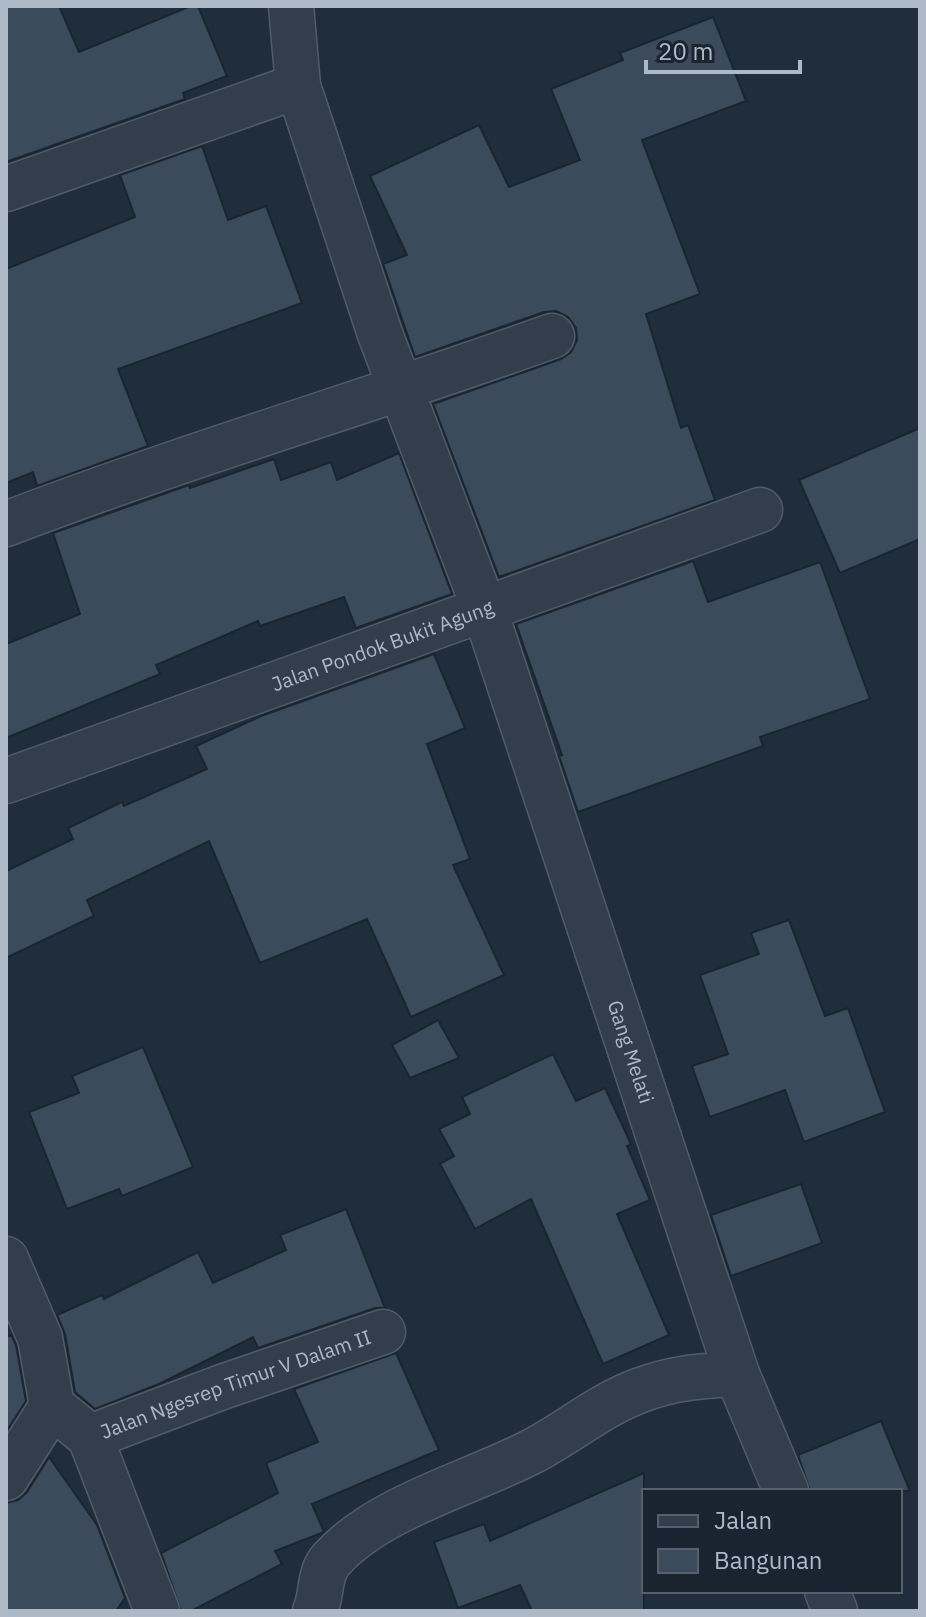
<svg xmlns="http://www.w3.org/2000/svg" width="926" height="1617" viewBox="0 0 926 1617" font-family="'IBM Plex Sans',sans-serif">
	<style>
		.building { fill: #3b4b5b; stroke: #1a2532; stroke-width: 2 }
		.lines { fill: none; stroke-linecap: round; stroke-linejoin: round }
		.minor-casing { stroke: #515c69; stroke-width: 47 }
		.minor { stroke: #333e4c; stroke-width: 44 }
		.labels { text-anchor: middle; stroke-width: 6; stroke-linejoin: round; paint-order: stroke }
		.street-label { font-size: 20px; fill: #aeb9c8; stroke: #192430 }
	</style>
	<rect width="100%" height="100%" fill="#1f2d3c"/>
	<g class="building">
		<path d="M6 6H59L79 52 191 6H198L227 76 183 93 185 99 6 162Z"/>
		<path d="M713 17 746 101 642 140 700 294 646 314 681 428 688 425 715 500 499 577 433 404 561 359 571 352 577 340 576 328 568 317 556 311 544 312 415 357 383 264 407 255 370 176 479 125 509 187 580 160 551 89 623 60 620 53Z"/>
		<path d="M202 146 228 220 266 206 302 303 118 369 148 446 37 486 33 472 6 483V269L135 217 120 175Z"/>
		<path d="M920 428V539L840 573 799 480Z"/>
		<path d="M399 453 452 594 356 628 344 597 260 626 258 621 156 665 160 674 6 738V644L80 614 53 533 189 485 190 488 274 459 281 480 331 462 337 480Z"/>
		<path d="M693 561 708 602 820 562 870 699 760 737 763 746 578 812 559 756 562 755 516 624Z"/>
		<path d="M434 654 465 728 427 744 470 859 453 865 504 975 411 1017 367 919 260 963 209 841 87 900 94 916 6 958V871L73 839 68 828 122 802 124 806 207 769 196 746 261 716Z"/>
		<path d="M789 920 825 1016 848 1008 885 1112 804 1142 785 1090 710 1117 692 1066 728 1054 700 975 759 954 751 933Z"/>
		<path d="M438 1020 459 1058 410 1078 392 1045Z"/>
		<path d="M143 1047 193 1167 122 1196 119 1189 67 1209 29 1112 79 1093 72 1076Z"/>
		<path d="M553 1054 576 1101 605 1088 631 1144 627 1146 650 1200 617 1214 669 1335 603 1364 531 1199 475 1229 440 1164 454 1156 439 1129 470 1114 462 1097Z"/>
		<path d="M801 1184 822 1243 731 1276 711 1215Z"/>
		<path d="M346 1209 385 1308H375L258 1348 253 1337 159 1384 95 1409 75 1392 65 1334 57 1315 102 1295 104 1299 198 1252 213 1283 286 1250 280 1235Z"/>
		<path d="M11 1335 16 1345 26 1401 6 1432V1337Z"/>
		<path d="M396 1353 439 1450 312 1504 324 1532 275 1551 282 1564 191 1611H181L161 1553 278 1493 266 1463 318 1442 294 1389Z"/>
		<path d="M881 1421 910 1491H810L798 1455Z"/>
		<path d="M49 1457 97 1525 125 1598 116 1611H6V1503L18 1500 27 1492Z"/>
		<path d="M644 1473V1611H532L520 1585 458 1608 434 1542 484 1524 490 1541Z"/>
	</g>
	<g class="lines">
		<defs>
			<g id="minor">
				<path id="s1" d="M291 6 298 86 380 334 484 608 737 1374 786 1491"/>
				<path d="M6 189 298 86"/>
				<path d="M6 524C186 455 371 401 552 336"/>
				<path id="s2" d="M6 781 760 510"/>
				<path d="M6 1259 40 1338 52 1406 6 1478"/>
				<path id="s3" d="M52 1406 90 1437 222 1387 383 1332"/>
				<path d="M90 1437 157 1611"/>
				<path d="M827 1591 835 1611"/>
				<path d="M315 1611C323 1593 318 1575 331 1560 377 1508 468 1484 529 1453 567 1434 601 1404 641 1390 675 1377 702 1376 737 1374"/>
			</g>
		</defs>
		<use href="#minor" class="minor-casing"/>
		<use href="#minor" class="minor"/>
	</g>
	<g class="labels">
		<g class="street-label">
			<text dy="7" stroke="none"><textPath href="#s2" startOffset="400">Jalan Pondok Bukit Agung</textPath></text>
			<text dy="7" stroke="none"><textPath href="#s1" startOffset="1102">Gang Melati</textPath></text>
			<text dy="7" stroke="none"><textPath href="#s3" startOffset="204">Jalan Ngesrep Timur V Dalam II</textPath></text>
		</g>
	</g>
	<rect width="926" height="1617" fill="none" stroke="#aeb9c8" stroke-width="16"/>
	<rect x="642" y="1489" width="260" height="104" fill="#192430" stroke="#55606d" stroke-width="2"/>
	<rect x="658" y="1515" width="40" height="12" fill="#333e4c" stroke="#55606d" stroke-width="2"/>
	<text x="714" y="1529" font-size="24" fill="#aeb9c8">Jalan</text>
	<rect x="658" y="1549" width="40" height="24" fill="#3b4b5b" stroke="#55606d" stroke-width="2"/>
	<text x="714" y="1569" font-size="24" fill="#aeb9c8">Bangunan</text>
	<path d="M646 60v12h154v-12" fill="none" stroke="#aeb9c8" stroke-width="4"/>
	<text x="658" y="60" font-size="24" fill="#aeb9c8" stroke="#192430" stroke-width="6" paint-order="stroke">20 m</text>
</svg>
